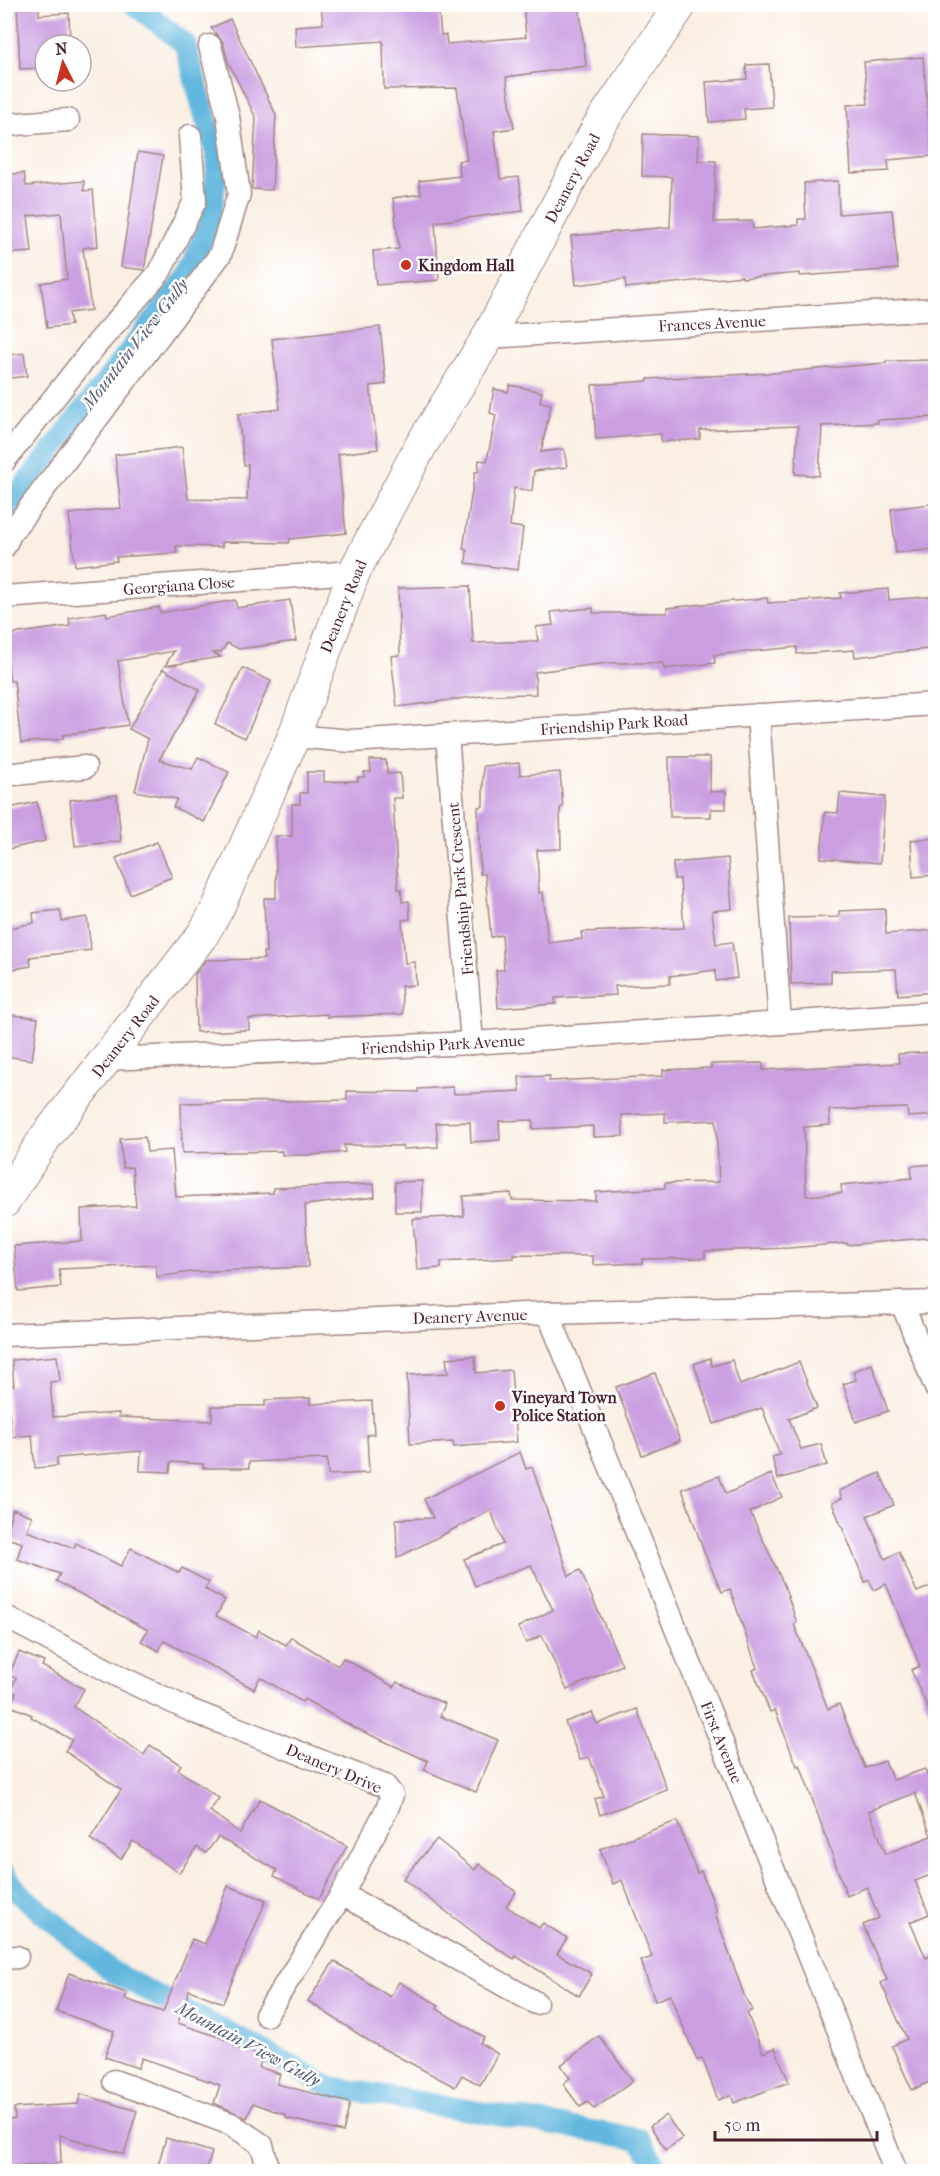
<svg xmlns="http://www.w3.org/2000/svg" width="940" height="2176" viewBox="0 0 940 2176" font-family="'IM FELL French Canon',serif">
	<style>
		.lines { fill: none; stroke-linecap: round; stroke-linejoin: round }
		.canal { stroke: #62b7de; stroke-width: 22 }
		.building { fill: #ca9ee1; fill-rule: evenodd }
		.street-casing { stroke: #a28786; stroke-width: 25 }
		.secondary-casing { stroke: #a28786; stroke-width: 34 }
		.street { stroke: #fff; stroke-width: 22 }
		.secondary { stroke: #fff; stroke-width: 32 }
		.poi-dot { fill: #c8321e; stroke: #fff; stroke-width: 2 }
		.labels { text-anchor: middle; stroke-width: 5; stroke-linejoin: round; paint-order: stroke }
		.street-label { font-size: 16px; fill: #4a1f2b; stroke: #fff }
		.poi-label { font-size: 16px; font-weight: bold; fill: #4a1f2b; stroke: #fff; text-anchor: start }
		.water-label { font-size: 18px; font-style: italic; fill: #545c73; stroke: #fff }
	</style>
	<rect width="100%" height="100%" fill="#fff"/>
	<filter id="ink" filterUnits="userSpaceOnUse"><feTurbulence type="fractalNoise" baseFrequency=".0167" numOctaves="2"/><feDisplacementMap in="SourceGraphic" scale="12" xChannelSelector="R" yChannelSelector="G"/><feConvolveMatrix kernelMatrix="1 2 1 2 8 2 1 2 1" color-interpolation-filters="sRGB"/></filter>
	<filter id="wash" filterUnits="userSpaceOnUse"><feTurbulence type="fractalNoise" baseFrequency=".008" numOctaves="4" result="noise"/><feDisplacementMap in="SourceGraphic" scale="24" xChannelSelector="R" yChannelSelector="G"/><feGaussianBlur stdDeviation="1.35" result="paint"/><feColorMatrix in="noise" values="0 0 0 0 0 0 0 0 0 0 0 0 0 0 0 0 0 1.4 0 .05"/><feComposite in="paint" operator="in"/></filter>
	<g filter="url(#wash)">
		<rect width="100%" height="100%" fill="#faefe2"/>
		<g class="lines">
			<g class="canal">
				<path d="M4 512 189 275 210 220 218 162 185 44 134 4"/>
				<path d="M4 1873 19 1893 114 1973 331 2087 639 2139 660 2172"/>
			</g>
		</g>
		<g id="blocks">
			<g class="building">
				<path d="M17 4H39V15L69 13 70 45H45V68L20 69Z"/>
				<path d="M321 4H438L441 35H446L447 44 526 37 523 4H579L586 66 506 77 514 128 494 131 500 179 519 177 523 211 435 222 439 280 376 285 373 251 399 249 393 198 421 194 419 181 460 176 458 161 467 160 457 88 384 89 383 41 296 47 295 26 323 24Z"/>
				<path d="M230 19 276 115 272 190 252 189 256 118 228 62 223 42 211 28Z"/>
				<path d="M923 57 932 156 888 160 889 171 851 173 847 105 868 104 864 62Z"/>
				<path d="M769 64 772 107 744 109 745 119 709 122 706 82 747 79 746 65Z"/>
				<path d="M643 134 699 136 698 161H716L714 222 752 221 753 229 798 225V219H806L804 183 838 181 839 214 892 210 898 269 800 276V273L742 278V276L626 288 625 279 576 285 571 236 670 227 672 177 642 176Z"/>
				<path d="M138 152 163 156 144 270 121 267Z"/>
				<path d="M24 173 26 186 84 181V191L93 190 98 246 83 248 91 310 69 313 71 325 47 328 41 283 67 279 61 213 28 216 32 252 4 254V175Z"/>
				<path d="M380 327 386 384 370 386 378 449 338 454 346 533 290 539 289 543 222 542V547L176 546 177 553 116 557 117 561 75 566 69 514 121 508 115 455 182 447 188 499 247 500 248 464 244 465 238 414 280 409 272 339Z"/>
				<path d="M24 353 27 376 4 379V356Z"/>
				<path d="M933 360 935 417 877 420 878 423 822 426 819 476 795 474 798 426 700 430V439L661 442V434L596 439 592 385 648 381V379L772 373 886 363V361Z"/>
				<path d="M510 385 542 392 540 402 551 404 541 452 564 449 567 467 534 471 532 491 514 488 510 526 523 528 518 570 466 563 467 550 463 549 475 472H478L479 460 487 461 496 415 490 413 494 389 508 392Z"/>
				<path d="M930 504 932 524 936 523V549L896 553 891 509Z"/>
				<path d="M470 586 473 643 538 641 536 627 553 625 551 612 593 608V613H667V608L723 602 767 598 768 603 841 598 840 593 888 589 889 600 936 596V648L855 657 854 650 797 654V647L714 655 715 663 664 669 663 663H608L535 672 536 694 489 695 397 707 391 656 400 655 398 588Z"/>
				<path d="M235 600 237 608 290 600 296 641 239 649 227 643 221 652 213 653 221 657 165 666 174 651 118 661 128 725 63 735V739L21 743 14 681H10L4 635 70 626 69 618 106 612 107 616 159 607 160 613Z"/>
				<path d="M243 668 271 681 245 738 215 724Z"/>
				<path d="M163 669 200 690 159 760 192 769 198 757 229 772 204 822 173 807 177 799 135 791 148 739 129 729Z"/>
				<path d="M669 757H710V792L726 791V809H711V817H670Z"/>
				<path d="M370 760H386L387 774 400 773 402 798H393L398 889H401L402 902 409 901 410 919 402 920 405 963 415 962 416 985 401 986 403 1014 327 1017V1014L249 1019V1030L196 1032 195 974 206 960 264 959 263 952H266L264 898H276V836H292V804H300V793H307V772H324V782L358 781V777H364V772H371Z"/>
				<path d="M519 763 520 775 560 772 563 807 560 808 561 849 537 850 539 893 543 892 548 943 582 939 581 932 684 928 680 879H674L673 863 728 858 732 909 712 911 716 944 732 942 737 978 716 981 715 970 670 976V984L615 986 616 995 555 998 556 1004 498 1008 496 970H504L502 935 491 937 485 874H480L478 807 483 806V766Z"/>
				<path d="M840 793 885 797 880 863 821 858 825 812 838 813Z"/>
				<path d="M117 795 121 841 75 846 70 800Z"/>
				<path d="M37 802 45 841 4 850V809Z"/>
				<path d="M936 838V875L913 877 911 840Z"/>
				<path d="M157 842 172 877 130 894 116 858Z"/>
				<path d="M885 909 886 934 936 930V992L898 995 896 969 831 971V983L791 984 789 918 839 917V911Z"/>
				<path d="M60 910 62 921 87 917 91 950 30 957 31 966 4 971V929L34 923 33 913Z"/>
				<path d="M4 1014 38 1018 32 1060 4 1056Z"/>
				<path d="M936 1052V1115L908 1117 907 1108 829 1110 830 1125 804 1127 806 1196 842 1193 841 1185 912 1178 911 1166 936 1164V1237L847 1245V1243L789 1248 705 1251V1258L642 1259V1263L593 1265V1256L514 1255V1258L441 1262V1268L417 1270 413 1219 464 1216 463 1196 511 1193 512 1200 596 1201V1192L665 1188V1183L719 1182 716 1120 665 1122V1113L622 1115 623 1136 593 1137V1126L533 1129V1120L499 1121 500 1140 471 1142 470 1122 436 1123 438 1147 403 1149V1146L344 1145 345 1152 312 1155H282V1151L182 1153 181 1103 347 1100V1091L418 1092V1089L453 1087 454 1094 520 1091 519 1077 550 1076 549 1081 663 1076V1070L711 1068V1064L763 1063V1070L899 1063 898 1054Z"/>
				<path d="M145 1137 147 1152 172 1150 176 1197 273 1193V1188L374 1184 375 1197 305 1205 308 1267 191 1272 157 1277 156 1265 59 1269 61 1287 18 1291 14 1246 82 1241 81 1209 136 1206 132 1167 123 1168 120 1139Z"/>
				<path d="M422 1181V1212H395V1182Z"/>
				<path d="M57 1356 60 1381 50 1382 53 1417 119 1413V1417L212 1421V1406H265V1400L310 1398V1404L372 1401 374 1434 367 1435 369 1473 328 1475 327 1459 249 1462V1468H203V1464L171 1462 170 1472 140 1471 141 1451 57 1458V1466L35 1468 32 1435 11 1437 7 1386 14 1385 12 1360Z"/>
				<path d="M475 1356 476 1373 511 1370 517 1442 454 1447 453 1442 410 1444 407 1375 448 1373 446 1358Z"/>
				<path d="M710 1358 712 1366 732 1360 740 1385 799 1362 817 1408 789 1419 801 1449 821 1444 827 1465 778 1479 772 1457 780 1455 762 1408 714 1424 694 1364Z"/>
				<path d="M872 1364 888 1411 856 1422 843 1384 856 1380 853 1371Z"/>
				<path d="M655 1373 680 1441 642 1455 616 1387Z"/>
				<path d="M520 1452 526 1469 532 1467 569 1576 580 1570 622 1665 567 1690 542 1635 526 1643 518 1627 553 1610 531 1565 475 1586 464 1559 503 1544 491 1510 397 1558 396 1519 433 1518 424 1499Z"/>
				<path d="M880 1473 894 1505 867 1516 885 1559 899 1552 917 1592 932 1586 936 1595V1727L911 1670 920 1666 886 1584 874 1590 869 1580 865 1582 832 1503 842 1498 839 1491Z"/>
				<path d="M771 1474 782 1497 750 1512 784 1585 797 1623 794 1624 828 1709 839 1704 865 1768 885 1761 893 1780 925 1769 936 1796V1873L915 1881 929 1914 910 1922 926 1958 936 1954V2079L912 2090 892 2046 907 2039 881 1983 887 1980 863 1925 879 1918 867 1887 847 1896 800 1765 797 1766 775 1710 770 1712 753 1670 757 1668 730 1589 722 1592 704 1552 682 1489 719 1476 726 1494ZM915 1793 931 1836 886 1854 869 1811Z"/>
				<path d="M13 1509 32 1516 27 1531 74 1548 76 1543 121 1566 131 1548 179 1573 182 1568 209 1582 205 1589 225 1600 216 1616 256 1637 259 1630 286 1645 291 1637 338 1666 343 1658 394 1687 397 1682 445 1704 440 1716 498 1740 476 1792 424 1770 428 1761 355 1728 304 1699 302 1702 260 1677 254 1689 164 1641 159 1651 141 1641 148 1630 56 1581 60 1574 17 1559 22 1543 4 1537Z"/>
				<path d="M19 1652 44 1662 42 1666 84 1689 74 1707 144 1755 150 1745 181 1765 178 1770 219 1798 210 1811 240 1833 260 1799 347 1846 319 1899 274 1876 277 1870 218 1837 206 1853 197 1847 179 1873 133 1841 121 1859 90 1839 121 1790 65 1751 72 1740 31 1717 32 1715 11 1706 16 1693 11 1690 16 1678 9 1675Z"/>
				<path d="M637 1709 667 1790 600 1815 595 1799 604 1796 589 1757 580 1760 565 1722 592 1712 597 1724Z"/>
				<path d="M677 1821 697 1873 701 1871 717 1912 715 1913 744 1995 752 2010 747 2013 763 2053 775 2048 789 2082 734 2103 731 2095 718 2100 702 2058 697 2060 670 1995 655 2001 641 1961 652 1957 622 1880 613 1884 600 1849Z"/>
				<path d="M437 1839 475 1870 479 1864 516 1892 506 1906 539 1928 543 1923 567 1938 557 1954 592 1974 579 1996 516 1956 514 1959 481 1938 403 1879Z"/>
				<path d="M228 1886 266 1900 223 2003 189 1990 178 2023 236 2043 235 2047 263 2056 259 2067 280 2074 277 2084 350 2103 343 2132 286 2118V2115L253 2103 247 2118 214 2103 220 2085 142 2058 138 2068 105 2057 114 2031 56 2011 69 1973 127 1993 125 1999 163 2012 192 1939 205 1944Z"/>
				<path d="M334 1961 390 1997 399 1982 439 2005 437 2009 484 2037 480 2043 498 2054 480 2085 462 2075 455 2087 369 2041 308 2001Z"/>
				<path d="M599 2036 633 2081 594 2109 588 2102 580 2107 563 2084 570 2078 561 2065Z"/>
				<path d="M81 2094 137 2111 124 2154 60 2135 61 2163 4 2167V2120L15 2119 14 2108 78 2104Z"/>
				<path d="M666 2115 682 2138 666 2150 650 2126Z"/>
				<path d="M166 2138 212 2152 206 2172H156Z"/>
			</g>
		</g>
	</g>
	<g filter="url(#ink)">
		<use href="#blocks" fill-opacity="0" stroke="#a28786" stroke-width="1.5"/>
		<g class="lines">
			<defs>
				<g id="street">
					<path d="M4 125 68 120"/>
					<path d="M488 337 936 309"/>
					<path d="M4 461 95 346 159 273 195 201 190 136"/>
					<path d="M4 547 10 534 220 255 239 194 228 116 210 46"/>
					<path d="M4 597 354 572"/>
					<path d="M758 715 780 1023"/>
					<path d="M447 735 472 1043"/>
					<path d="M294 736 351 741 936 704"/>
					<path d="M4 775 85 767"/>
					<path d="M107 1059 472 1043 936 1013"/>
					<path d="M902 1303 936 1388"/>
					<path d="M548 1313 896 2172"/>
					<path d="M4 1335 548 1313 936 1302"/>
					<path d="M4 1616 122 1678 192 1711 385 1786 392 1795 387 1809 342 1894 266 2015"/>
					<path d="M342 1894 536 2003"/>
					<path d="M4 1958 17 1957"/>
					<path d="M114 2081 231 2124 262 2145 269 2172"/>
				</g>
				<path id="secondary" d="M4 1202 45 1138 203 934 217 910 294 736 354 572 420 447 488 337 598 127 681 4"/>
			</defs>
			<use href="#street" class="street-casing"/>
			<use href="#secondary" class="secondary-casing"/>
			<use href="#street" class="street"/>
			<use href="#secondary" class="secondary"/>
		</g>
	</g>
	<g class="poi-dot">
		<circle cx="406" cy="265" r="6"/>
		<circle cx="500" cy="1406" r="6"/>
	</g>
	<g class="labels">
		<g class="street-label">
			<text transform="translate(572 178) rotate(-62)" y="6">Deanery Road</text>
			<text transform="translate(712 323) rotate(-3)" y="6">Frances Avenue</text>
			<text transform="translate(179 585) rotate(-4)" y="6">Georgiana Close</text>
			<text transform="translate(343 606) rotate(-68)" y="6">Deanery Road</text>
			<text transform="translate(614 724) rotate(-4)" y="6">Friendship Park Road</text>
			<text transform="translate(460 889) rotate(-95)" y="6">Friendship Park Crescent</text>
			<text transform="translate(125 1036) rotate(-52)" y="6">Deanery Road</text>
			<text transform="translate(443 1044) rotate(-3)" y="6">Friendship Park Avenue</text>
			<text transform="translate(470 1316) rotate(-2)" y="6">Deanery Avenue</text>
			<text transform="translate(722 1742) rotate(68)" y="6">First Avenue</text>
			<text transform="translate(334 1768) rotate(23)" y="6">Deanery Drive</text>
		</g>
		<g class="poi-label">
			<text x="418" y="271">Kingdom Hall</text>
			<text x="512" y="1403">Vineyard Town<tspan x="512" dy="18">Police Station</tspan></text>
		</g>
		<g class="water-label">
			<text transform="translate(135 344) rotate(-52)" y="6">Mountain View Gully</text>
			<text transform="translate(248 2044) rotate(28)" y="6">Mountain View Gully</text>
		</g>
	</g>
	<rect width="940" height="2176" fill="none" stroke="#fff" stroke-width="24"/>
	<g transform="translate(63 63) rotate(354)"><circle r="28" fill="#ffffff" stroke="#b7a5aa" stroke-width="1.5"/>
	<path d="M0-4.5L10 22L0 15L-10 22Z" fill="#c8321e"/>
	<text y="-9" font-size="16" font-weight="bold" text-anchor="middle" fill="#4a1f2b">N</text>
	</g>
	<path d="M715 2131v9h162v-9" fill="none" stroke="#4a1f2b" stroke-width="3"/>
	<text x="724" y="2131" font-size="18" fill="#4a1f2b" stroke="#ffffff" stroke-width="4.5" paint-order="stroke">50 m</text>
</svg>
